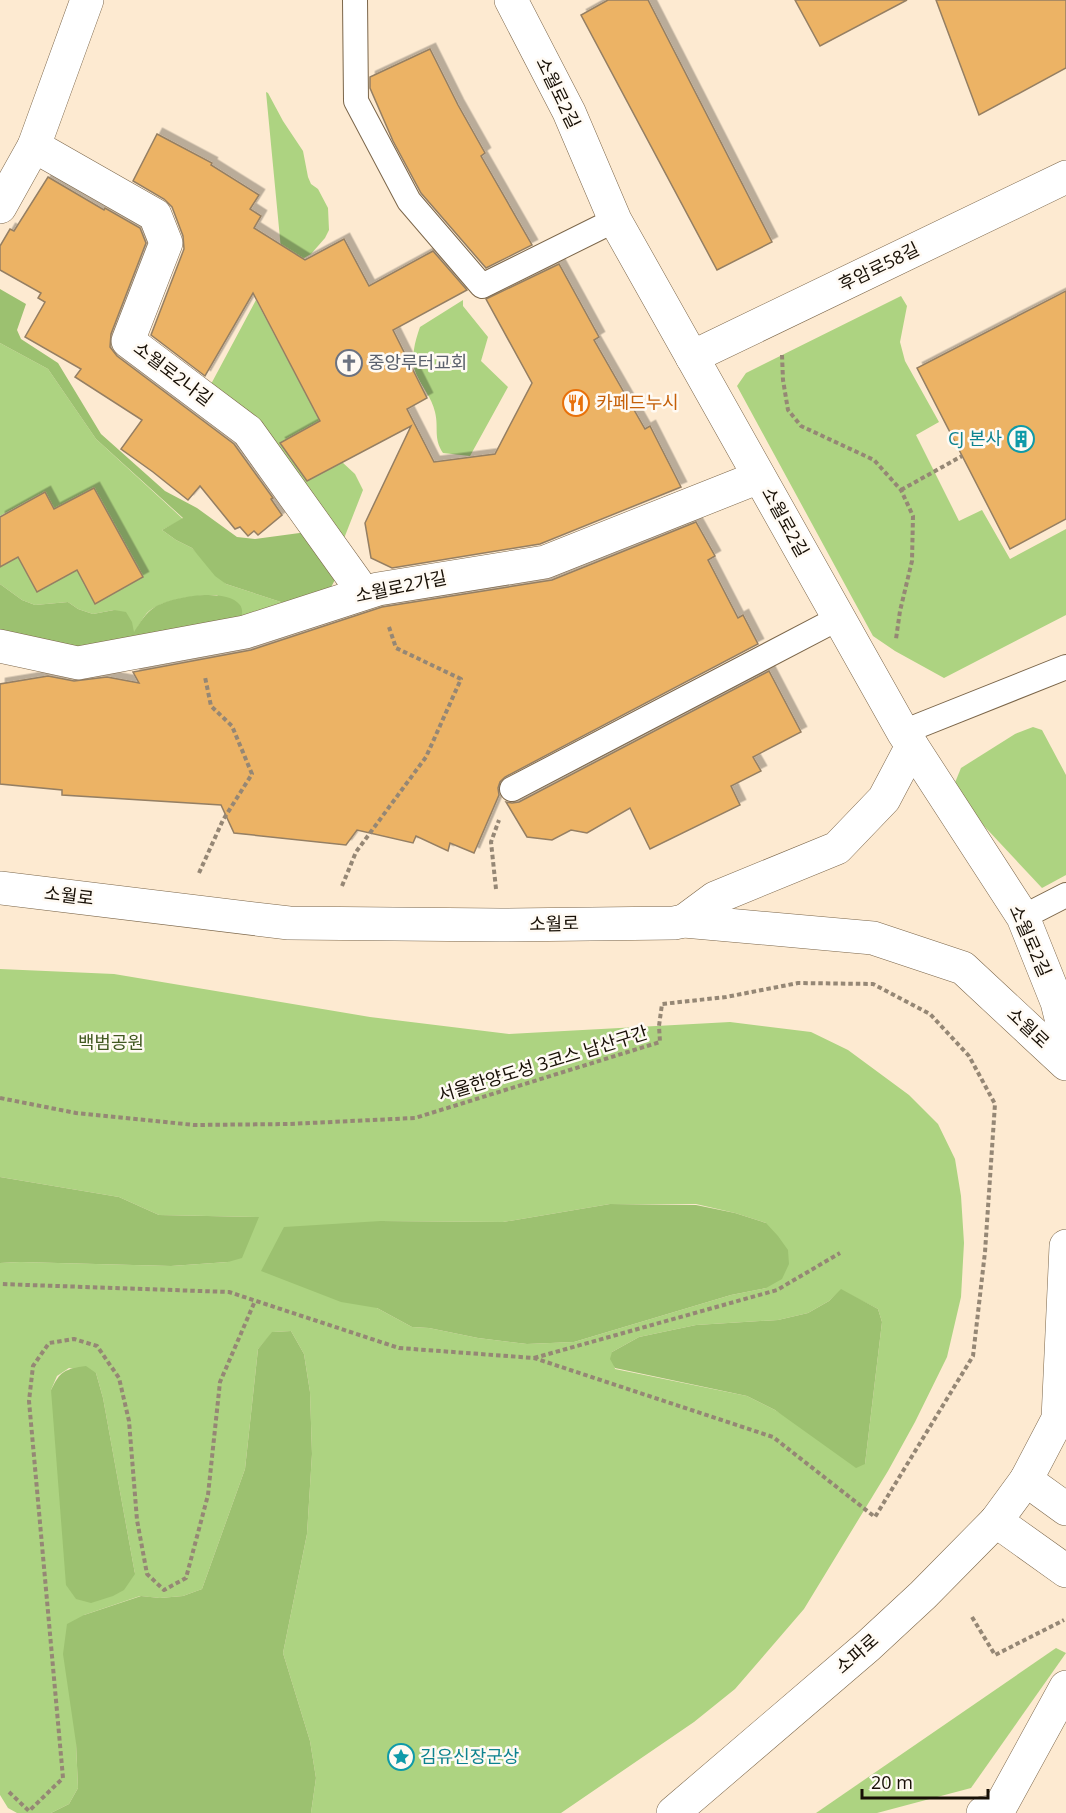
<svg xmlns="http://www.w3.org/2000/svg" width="1066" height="1813" viewBox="0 0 1066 1813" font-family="'Open Sans','Noto Sans KR',sans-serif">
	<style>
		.green { fill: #add381; fill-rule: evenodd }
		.forest { fill: #9cc170 }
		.building { fill: #ecb365; stroke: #957f63; stroke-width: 1.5; filter: url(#shadow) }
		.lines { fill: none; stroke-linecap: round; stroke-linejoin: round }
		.service-casing { stroke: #7b664a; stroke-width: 26 }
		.minor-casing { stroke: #7b664a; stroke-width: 34 }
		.secondary-casing { stroke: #7b664a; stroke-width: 34 }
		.path { stroke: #958775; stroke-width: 4; stroke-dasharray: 4.5 3; stroke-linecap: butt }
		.service { stroke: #fff; stroke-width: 24 }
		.minor { stroke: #fff; stroke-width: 33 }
		.secondary { stroke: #fff; stroke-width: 33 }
		.labels { text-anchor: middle; stroke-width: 5; stroke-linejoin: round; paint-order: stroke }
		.street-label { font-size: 18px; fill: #170f05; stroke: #fffaf3 }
		.worship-label { font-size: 18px; fill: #5b616d; stroke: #fffaf3; text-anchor: start }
		.food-label { font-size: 18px; fill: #c56008; stroke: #fffaf3; text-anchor: start }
		.culture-label { font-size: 18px; fill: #0d838f; stroke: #fffaf3; text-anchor: end }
		.park-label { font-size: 18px; fill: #415921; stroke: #fffaf3 }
	</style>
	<defs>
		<filter id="shadow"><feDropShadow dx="5.5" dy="-5.5" stdDeviation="0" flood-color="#0004"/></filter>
	</defs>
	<rect width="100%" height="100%" fill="#fdead1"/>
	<g class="green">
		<path d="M266 92 268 93 283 121 303 151 308 177 311 184 318 189 328 208 329 230 325 238 311 254 283 270Z"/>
		<path d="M901 296 907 306 900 342 905 361 939 422 916 435 959 521 982 510 1010 559 1066 529V615L944 678 895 651 873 636 737 386 746 373Z"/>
		<path d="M256 300 320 421 301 431 321 472 342 462 355 474 363 490 343 541 210 386Z"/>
		<path d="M463 300V306L488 337 481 361 508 387 470 456 443 453C433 438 439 428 435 412 432 398 422 387 416 374 410 359 415 341 420 327Z"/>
		<path d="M0 343 48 369 96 439 183 519 162 530 176 540 192 548 226 584 287 604 242 618 217 595C198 595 161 599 147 613 142 619 138 627 134 633L114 610 93 614 78 609 68 602 35 605 22 600 0 584V567L18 557 77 570 95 603 143 577 94 488 54 509 44 492 0 516Z"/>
		<path d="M1033 727 1042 730 1066 775V875L1042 888 955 795 954 785 961 768 1015 734Z"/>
		<path d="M0 969 114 974 370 1017 509 1034 730 1022 811 1032 848 1050 909 1095 938 1124 955 1159 961 1196 964 1243 961 1297 947 1357 915 1422 888 1471 804 1609 735 1689 694 1722 561 1813H311L316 1778 310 1741 283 1653 307 1534 312 1454 310 1392 304 1354 291 1331 273 1332 258 1349 245 1469 202 1589 183 1596 160 1598 140 1596 84 1615 76 1743 78 1788 69 1804 51 1813H17L8 1808 0 1795V1263L20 1262 171 1266 228 1262 258 1217 159 1215 119 1197 0 1177ZM610 1204H696L735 1213 766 1223V1288L731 1295 574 1342 527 1344 478 1338 429 1328 412 1327 377 1308 381 1221 503 1222ZM841 1290 878 1309 882 1322 865 1464 775 1410 747 1396 615 1369 612 1352 639 1337 696 1325 778 1320 808 1313 829 1301ZM69 1368 96 1373 103 1398 135 1574 51 1390 57 1376Z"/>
		<path d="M1056 1648 1066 1653 971 1788 877 1813H816Z"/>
	</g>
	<g class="forest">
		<path d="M0 289 26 304 17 330 21 339 58 363 101 434 165 491 197 508 237 537 255 539 307 532 339 572 327 595 287 604 226 584 215 576 192 548 176 540 162 530 183 518 96 439 48 369 0 343Z"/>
		<path d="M0 584 22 600 35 605 68 602 78 609 93 614 114 610 126 612 132 622 134 632C140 623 145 613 155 607 171 597 226 587 240 605 243 609 242 614 242 618L72 653 0 633Z"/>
		<path d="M0 1177 119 1197 159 1215 259 1217 242 1258 228 1262 171 1266 20 1262 0 1263Z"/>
		<path d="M610 1204 696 1205 735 1213 766 1223 778 1236 788 1250 789 1264 782 1279 766 1288 731 1295 574 1342 527 1344 478 1338 429 1328 412 1327 377 1308 341 1302 261 1271 284 1227 381 1221 503 1222Z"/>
		<path d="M841 1289 878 1309 882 1322 865 1464 856 1468 775 1410 747 1396 615 1368 610 1359 612 1352 639 1337 696 1325 778 1320 808 1313 829 1301Z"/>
		<path d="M291 1331 304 1354 310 1392 312 1454 307 1534 283 1653 310 1741 316 1778 311 1813H51L69 1804 78 1788 76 1743 63 1654 67 1624 84 1615 141 1596 160 1598 183 1596 202 1589 245 1469 258 1349 272 1332Z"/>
		<path d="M86 1366 96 1373 103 1398 135 1574 124 1590 113 1596 91 1603 76 1599 66 1585 51 1390C60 1371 65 1369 86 1366Z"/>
	</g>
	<g class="building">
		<path d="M608 0H648L772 242 717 270 581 15Z"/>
		<path d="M795 0H907L820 46Z"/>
		<path d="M936 0H1066V68L979 115Z"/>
		<path d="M430 49 458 105 485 153 481 156 532 245 486 268 421 193 393 141 370 88V77Z"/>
		<path d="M157 134 212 163 211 165 259 195 250 209 261 216 254 228 305 260 344 239 369 286 433 251 467 290 393 330 427 398 407 409 434 462 495 454 532 383 486 299 559 264 599 337 594 340 645 429 650 426 681 487 540 544 392 568 371 558 365 523 411 426 307 481 280 443 320 421 253 293 205 376 151 335 184 249 183 236 172 207 164 199 133 181Z"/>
		<path d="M48 177 104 210 105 208 140 228 146 243 111 334 110 347 117 356 234 444 273 498 271 499 282 515 258 535 254 531 248 536 240 527 235 529 200 486 188 500 153 472 121 449 142 420 75 377 81 369 25 337 45 302 38 298 41 293 0 270V246L10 229 14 231Z"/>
		<path d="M1066 291V519L1010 549 917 368Z"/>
		<path d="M94 488 143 577 95 604 77 570 37 592 18 557 0 567V517L45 492 54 509Z"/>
		<path d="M696 522 715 556 708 560 738 618 743 615 758 644 505 777 500 782 498 788 499 795 474 853 450 843 448 851 416 836 413 843 357 830 346 845 234 833 221 805 62 795V790L0 784V684L48 676 74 681 107 677 139 683 133 672 251 650 382 607 552 580Z"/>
		<path d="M769 671 801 732 753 757 761 771 731 786 740 805 650 849 630 808 587 833 571 830 552 840 527 837 506 802 512 803 519 802Z"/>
	</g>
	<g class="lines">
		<defs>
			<g id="service">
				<path d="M355 0 356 101 409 201 482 286 615 220"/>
				<path d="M903 732 1066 667"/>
				<path d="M512 789 839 618"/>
				<path d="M1023 917 1066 895"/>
			</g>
			<g id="minor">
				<path d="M34 146 155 215 166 243 128 341 248 431 364 593"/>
				<path d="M0 207 34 146 87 0"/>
				<path d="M692 357 1066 177"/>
				<path d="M0 646 78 663 245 632 378 589 545 562 759 477"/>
				<path d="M983 1813 998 1811 1066 1687"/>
			</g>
			<g id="secondary">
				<path d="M511 0 569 112 615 220 903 732 1023 917 1057 1002 1066 1038"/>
				<path d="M0 888 289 923 500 925 674 923 684 921 873 938 963 968 1066 1064"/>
				<path d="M684 921 715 898 837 848 884 799 912 746"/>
				<path d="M1026 1480 1066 1509"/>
				<path d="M996 1521 1066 1571"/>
				<path d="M673 1813 868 1646 923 1595 996 1521 1026 1480 1058 1419 1066 1246"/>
			</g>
		</defs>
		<use href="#service" class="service-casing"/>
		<use href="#minor" class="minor-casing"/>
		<use href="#secondary" class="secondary-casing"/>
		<g class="path">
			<path d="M782 355 783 380 788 410 801 426 874 460 901 490 913 516 912 561 900 611 896 639"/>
			<path d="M901 490 962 456"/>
			<path d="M199 873 223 820 252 774 232 726 211 706 205 677"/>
			<path d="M342 886 356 852 426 757 461 679 396 648 389 627"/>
			<path d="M496 889 491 842 499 820"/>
			<path d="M0 1098 76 1113 194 1125 289 1124 415 1118 660 1042 659 1026 662 1004 726 997 798 983 873 984 930 1014 969 1056 995 1104 985 1252 973 1356 875 1517 773 1437 534 1358 399 1348 229 1292 0 1284"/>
			<path d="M534 1358 777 1290 840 1253"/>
			<path d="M972 1617 995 1655 1064 1620"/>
			<path d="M9 1792 29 1811 63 1778 29 1401 33 1366 49 1343 74 1339 97 1346 119 1378 129 1421 137 1520 147 1574 164 1590 186 1578 208 1495 220 1382 255 1301"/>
		</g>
		<use href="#service" class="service"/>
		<use href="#minor" class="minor"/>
		<use href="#secondary" class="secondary"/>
	</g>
	<defs>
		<symbol id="church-ring" viewBox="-11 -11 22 22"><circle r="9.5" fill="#fffaf3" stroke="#6b7280" stroke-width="1.5"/><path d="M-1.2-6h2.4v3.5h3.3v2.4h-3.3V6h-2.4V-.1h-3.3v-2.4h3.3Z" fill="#6b7280"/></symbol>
		<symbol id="restaurant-ring" viewBox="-11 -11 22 22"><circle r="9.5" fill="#fffaf3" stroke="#e8710a" stroke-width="1.5"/><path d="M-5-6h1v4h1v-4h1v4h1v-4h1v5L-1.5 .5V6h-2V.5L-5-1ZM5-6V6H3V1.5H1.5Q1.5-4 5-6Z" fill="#e8710a"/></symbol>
		<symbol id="building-ring" viewBox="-11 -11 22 22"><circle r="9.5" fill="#fffaf3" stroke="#0f9aa8" stroke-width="1.5"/><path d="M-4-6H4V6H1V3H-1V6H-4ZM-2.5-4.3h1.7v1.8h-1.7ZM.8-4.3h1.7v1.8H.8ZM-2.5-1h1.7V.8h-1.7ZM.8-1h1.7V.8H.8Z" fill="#0f9aa8"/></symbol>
		<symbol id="sight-ring" viewBox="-11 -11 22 22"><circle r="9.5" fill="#fffaf3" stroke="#0f9aa8" stroke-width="1.5"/><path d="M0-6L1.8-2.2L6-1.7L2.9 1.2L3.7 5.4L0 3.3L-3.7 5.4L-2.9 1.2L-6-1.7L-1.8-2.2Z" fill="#0f9aa8"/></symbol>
	</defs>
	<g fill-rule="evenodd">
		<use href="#church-ring" x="334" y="348" width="30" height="30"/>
		<use href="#restaurant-ring" x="561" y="388" width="30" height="30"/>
		<use href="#building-ring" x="1006" y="424" width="30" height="30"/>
		<use href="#sight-ring" x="386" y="1742" width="30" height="30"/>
	</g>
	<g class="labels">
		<g class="street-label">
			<text transform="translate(558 93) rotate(64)" y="6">소월로2길</text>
			<text transform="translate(879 267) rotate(-26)" y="6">후암로58길</text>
			<text transform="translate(173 374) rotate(37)" y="6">소월로2나길</text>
			<text transform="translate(785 522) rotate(61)" y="6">소월로2길</text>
			<text transform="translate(401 587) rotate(-12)" y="6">소월로2가길</text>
			<text transform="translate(69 896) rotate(7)" y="6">소월로</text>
			<text transform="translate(554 924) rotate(-1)" y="6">소월로</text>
			<text transform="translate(1030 941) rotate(66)" y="6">소월로2길</text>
			<text transform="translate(1028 1028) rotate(43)" y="6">소월로</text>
			<text transform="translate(543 1064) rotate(-17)" y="6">서울한양도성 3코스 남산구간</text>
			<text transform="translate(857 1654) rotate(-41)" y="6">소파로</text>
		</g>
		<g class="worship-label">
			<text x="368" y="369">중앙루터교회</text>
		</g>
		<g class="food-label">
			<text x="596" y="409">카페드누시</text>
		</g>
		<g class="culture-label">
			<text x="1002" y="445">CJ 본사</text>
			<text x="420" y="1763" text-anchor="start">김유신장군상</text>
		</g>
		<g class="park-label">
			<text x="111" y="1049">백범공원</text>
		</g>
	</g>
	<path d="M862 1789v9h126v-9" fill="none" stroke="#170f05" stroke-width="3"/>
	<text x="871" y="1789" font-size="18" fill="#170f05" stroke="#fffaf3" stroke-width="4.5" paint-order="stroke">20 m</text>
</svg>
